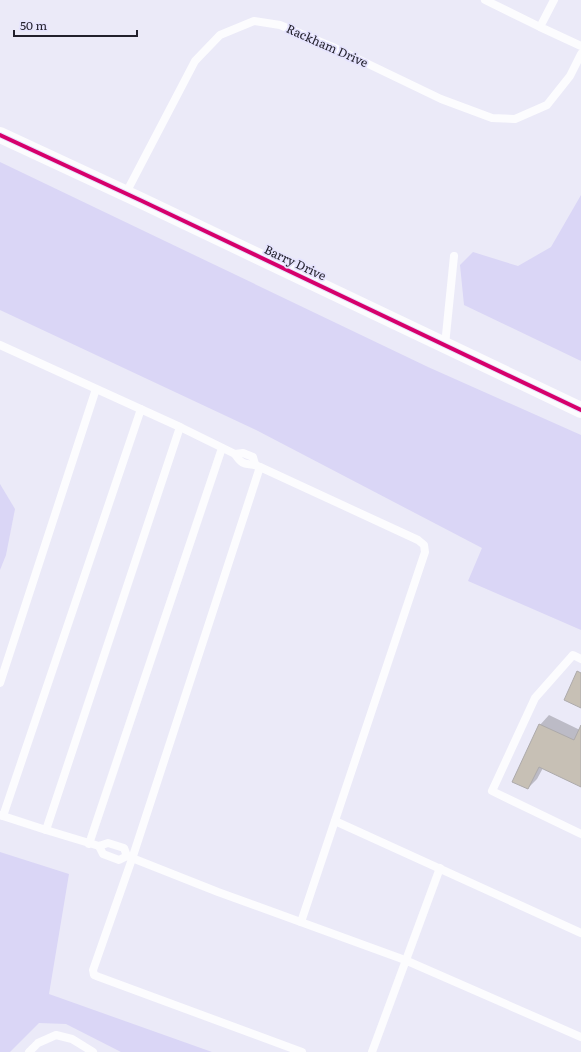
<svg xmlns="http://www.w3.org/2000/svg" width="581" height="1052" viewBox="0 0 581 1052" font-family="Literata,serif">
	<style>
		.green { fill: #dad6f6 }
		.shadow { fill: #0003 }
		.building { fill: #c7c0b5; stroke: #adaaab }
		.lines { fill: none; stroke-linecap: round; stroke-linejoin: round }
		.lane { stroke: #fcfcfe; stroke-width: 8 }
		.street { stroke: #fcfcfe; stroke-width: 16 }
		.cycleway-casing { stroke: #e6e4fe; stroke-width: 6 }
		.cycleway { stroke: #d6006c; stroke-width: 4 }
		.labels { text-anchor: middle; stroke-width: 3.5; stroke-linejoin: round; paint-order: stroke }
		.street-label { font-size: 12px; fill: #22202c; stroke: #e6e4fe }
	</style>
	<rect width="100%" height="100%" fill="#ebeaf8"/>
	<g class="green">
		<path d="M0 162 428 367 581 435V630L468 581 482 548 258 431 0 310Z"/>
		<path d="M581 195V361L464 305 460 265 473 252 518 266 551 247Z"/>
		<path d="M0 484 15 509 6 555 0 570Z"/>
		<path d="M0 852 69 874 49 994 212 1052H121L66 1024 39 1023 10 1052H0Z"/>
	</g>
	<path class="shadow" d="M549 715 580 730 581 727V786L543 768 537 779 528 788 540 725Z"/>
	<g class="building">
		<path d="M577 671 581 673V708L564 700Z"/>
		<path d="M539 724 574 740 581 725V787L539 767 528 789 512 782Z"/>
	</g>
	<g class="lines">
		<g class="lane">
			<path d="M485 0 540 27"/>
			<path d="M554 0 540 27 581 46"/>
			<path d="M126 193 195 61 220 35 254 21 280 25 335 48 441 99 492 118 515 119 547 105 570 76 581 54"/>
			<path d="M0 345 180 427 46 830 99 846 108 843 124 848 127 856"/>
			<path d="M445 345 454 256"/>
			<path d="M180 427 235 454C244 469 248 461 260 467L418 540 424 545 425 552 301 922"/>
			<path d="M235 454 243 453 253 457 255 464"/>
			<path d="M260 467 132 859 93 970 94 975 99 977 302 1052"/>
			<path d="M581 659 573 655 535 698 492 791 581 834"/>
			<path d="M0 683 96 389"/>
			<path d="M0 815 46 830"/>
			<path d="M3 816 141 409"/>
			<path d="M335 821 581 933"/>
			<path d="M89 844 222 448"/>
			<path d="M99 846 103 854 119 860 127 856 218 892 405 960 581 1037"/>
			<path d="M29 1052 38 1043 56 1035 72 1039 93 1052"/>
			<path d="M372 1052 440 868"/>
		</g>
		<path class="street" d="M0 135 142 201 581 410"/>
		<defs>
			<path id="cycleway" d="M0 135 142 201 581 410"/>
		</defs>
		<use href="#cycleway" class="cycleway-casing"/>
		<use href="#cycleway" class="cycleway"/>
	</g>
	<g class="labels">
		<g class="street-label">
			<text transform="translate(327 46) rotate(24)" y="4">Rackham Drive</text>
			<text transform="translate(295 263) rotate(25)" y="4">Barry Drive</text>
		</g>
	</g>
	<path d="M14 30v6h123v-6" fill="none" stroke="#22202c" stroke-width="2"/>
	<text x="20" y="30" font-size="12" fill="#22202c" stroke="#e6e4fe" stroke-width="3" paint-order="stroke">50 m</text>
</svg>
